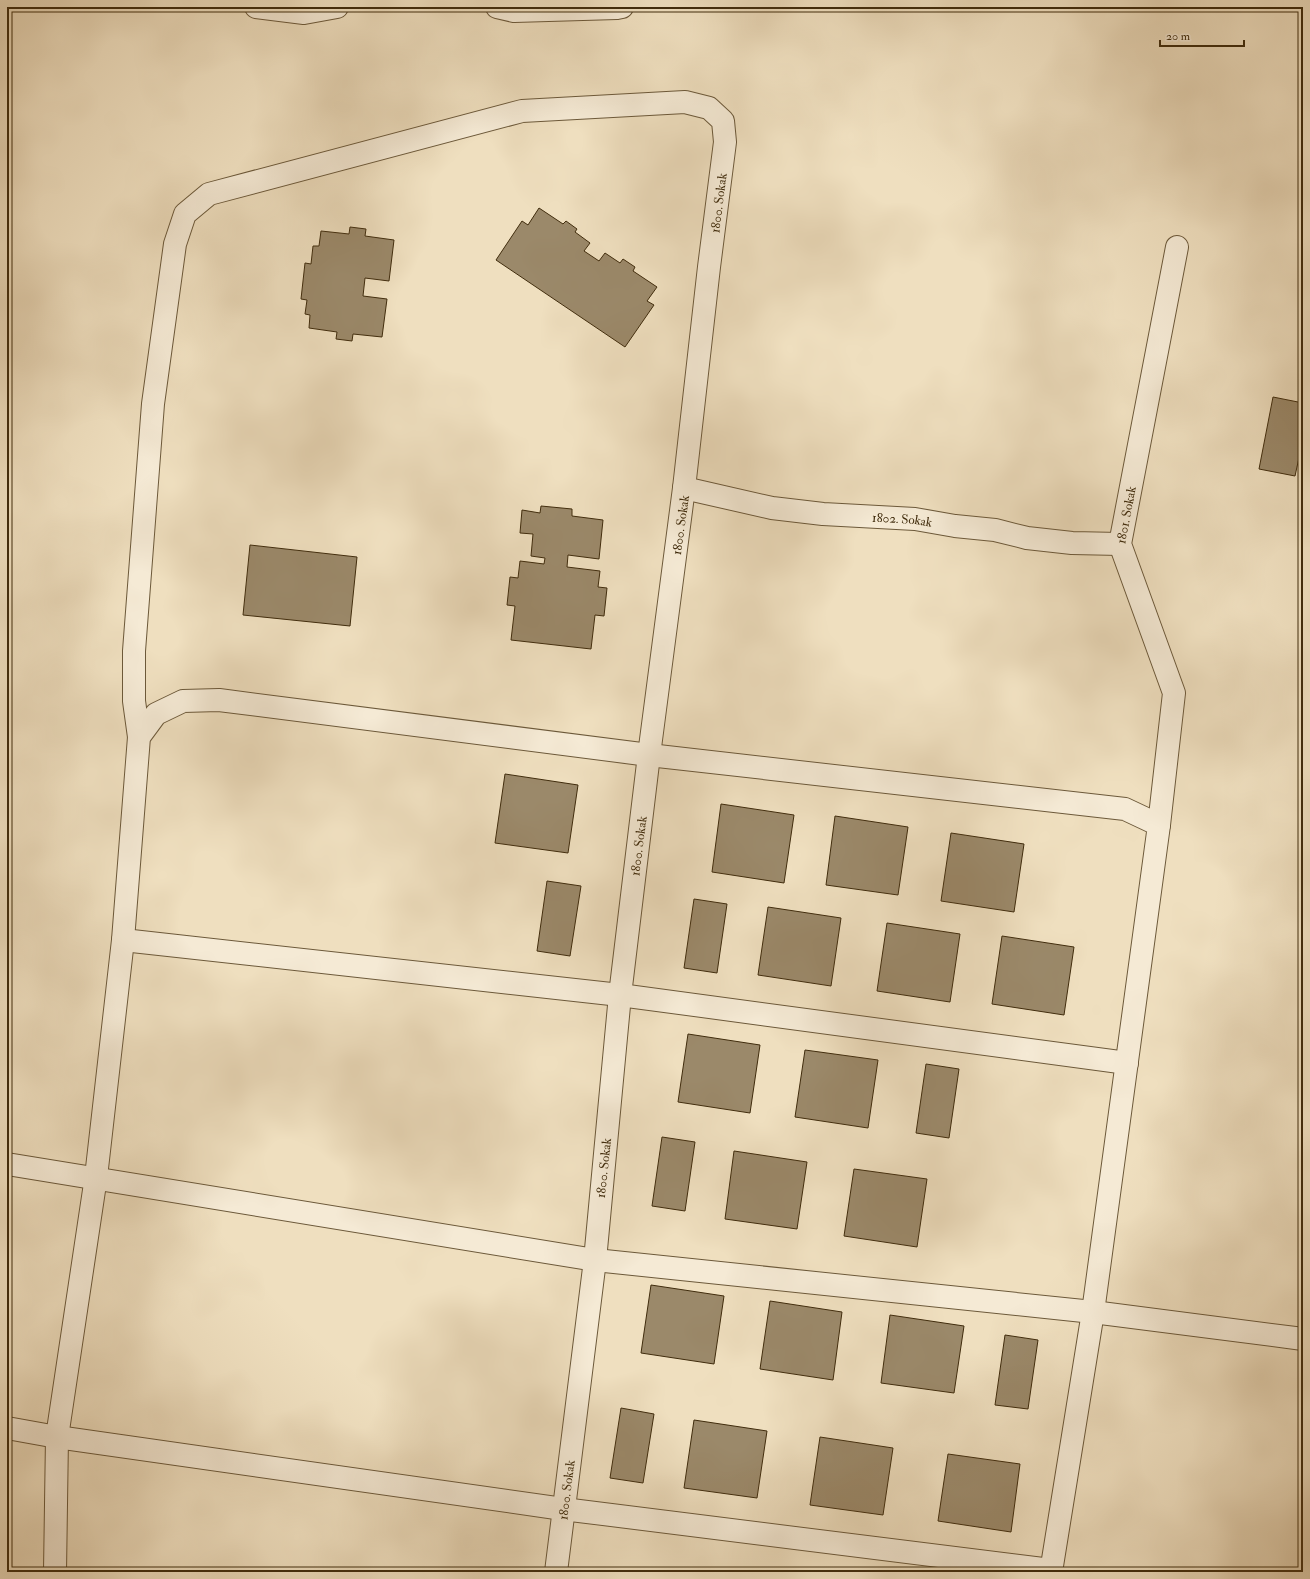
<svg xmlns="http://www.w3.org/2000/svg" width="1310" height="1579" viewBox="0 0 1310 1579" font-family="'IM FELL Double Pica',serif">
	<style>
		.building { fill: #9b896a; stroke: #402c0d }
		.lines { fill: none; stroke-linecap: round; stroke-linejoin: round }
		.street-casing { stroke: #6c593a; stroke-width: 24 }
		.street { stroke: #f5ead5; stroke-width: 22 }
		.labels { text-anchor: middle; stroke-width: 3.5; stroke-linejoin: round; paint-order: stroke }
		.street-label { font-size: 13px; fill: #402c0d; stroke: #f5ead5 }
	</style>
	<rect width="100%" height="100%" fill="#efdfbf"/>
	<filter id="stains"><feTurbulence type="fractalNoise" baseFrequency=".005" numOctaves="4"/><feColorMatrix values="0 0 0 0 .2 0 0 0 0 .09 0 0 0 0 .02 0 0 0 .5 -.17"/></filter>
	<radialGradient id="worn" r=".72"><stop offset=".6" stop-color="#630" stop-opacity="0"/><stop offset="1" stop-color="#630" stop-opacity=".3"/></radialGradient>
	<g class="building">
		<path d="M539 208 563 224 566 221 577 229 575 232 590 243 584 251 599 261 605 253 620 263 623 259 635 267 633 271 657 287 647 301 654 305 625 347 496 260 522 221 528 225Z"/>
		<path d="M350 227 366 229 365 236 394 240 389 281 365 278 363 296 387 299 382 337 353 334 352 341 336 339 337 332 309 328 310 315 305 314 307 300 301 299 305 263 311 264 313 246H319L321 231 349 234Z"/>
		<path d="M1273 397 1303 403V453H1300L1295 476 1259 469Z"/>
		<path d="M541 506 572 509V516L603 520 599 559 568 555 567 567 600 571 598 587 607 588 604 616 595 615 591 649 511 640 515 606 507 605 510 577 518 578 520 561 544 564 545 558 531 556 533 534 520 533 522 510 540 513Z"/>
		<path d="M250 545 357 557 350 626 243 615Z"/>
		<path d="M505 774 578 785 568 853 495 843Z"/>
		<path d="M721 804 794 815 784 883 712 872Z"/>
		<path d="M835 816 908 827 898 895 826 885Z"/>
		<path d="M951 833 1024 844 1014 912 941 901Z"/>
		<path d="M547 881 581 886 570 956 537 951Z"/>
		<path d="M694 899 727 904 717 973 684 968Z"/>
		<path d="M768 907 841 918 831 986 758 975Z"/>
		<path d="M887 923 960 934 950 1002 877 991Z"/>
		<path d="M1002 936 1074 947 1064 1015 992 1004Z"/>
		<path d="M688 1034 760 1045 750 1113 678 1102Z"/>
		<path d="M805 1050 878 1060 868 1128 795 1117Z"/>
		<path d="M926 1064 959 1069 949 1138 916 1133Z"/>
		<path d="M662 1137 695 1142 685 1211 652 1206Z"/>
		<path d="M734 1151 807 1162 797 1229 725 1219Z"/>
		<path d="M854 1169 927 1179 917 1247 844 1236Z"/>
		<path d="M651 1285 724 1296 714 1364 641 1353Z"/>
		<path d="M770 1301 842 1312 833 1380 760 1369Z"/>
		<path d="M890 1315 964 1326 954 1393 881 1383Z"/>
		<path d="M1005 1335 1038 1340 1028 1409 995 1405Z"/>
		<path d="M621 1408 654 1414 643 1483 610 1478Z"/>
		<path d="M694 1420 767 1431 757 1498 684 1488Z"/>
		<path d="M820 1437 893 1448 883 1515 810 1505Z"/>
		<path d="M948 1454 1020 1464 1011 1532 938 1521Z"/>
	</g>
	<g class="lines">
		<defs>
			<g id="street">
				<path d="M256 7 304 13 337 7"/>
				<path d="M497 7 514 11 617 8 622 7"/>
				<path id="s1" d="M684 488 772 508 823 514 915 519 955 526 995 530 1027 538 1072 543 1120 544"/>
				<path d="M139 737 134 701V651L153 404 175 244 185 214 209 194 522 111 685 102 709 108 723 121 725 142 709 267 684 488 649 755 620 995 595 1260 556 1572"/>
				<path id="s2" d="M1159 825 1174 693 1120 544 1177 247"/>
				<path d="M123 940 620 995 1127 1063"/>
				<path d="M7 1164 595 1260 1093 1312 1303 1339"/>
				<path d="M7 1428 57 1437 563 1509 1051 1570"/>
				<path d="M55 1572 57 1437 96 1177 123 940 139 737 156 714 183 701 219 700 649 755 1125 809 1159 825 1093 1312 1051 1572"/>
			</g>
		</defs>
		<use href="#street" class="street-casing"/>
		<use href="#street" class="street"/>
	</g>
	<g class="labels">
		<g class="street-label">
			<text transform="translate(718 203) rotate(-83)" y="5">1800. Sokak</text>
			<text dy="5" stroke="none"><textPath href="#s2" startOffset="321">1801. Sokak</textPath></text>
			<text dy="5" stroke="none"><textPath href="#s1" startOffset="221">1802. Sokak</textPath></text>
			<text transform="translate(680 525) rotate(-82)" y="5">1800. Sokak</text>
			<text transform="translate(638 846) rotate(-83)" y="5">1800. Sokak</text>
			<text transform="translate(603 1168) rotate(-84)" y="5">1800. Sokak</text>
			<text transform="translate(566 1490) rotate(-83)" y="5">1800. Sokak</text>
		</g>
	</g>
	<rect width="1310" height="1579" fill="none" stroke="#efdfbf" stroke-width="24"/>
	<rect x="8" y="8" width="1294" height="1563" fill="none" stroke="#402c0d" stroke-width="2"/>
	<rect x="12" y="12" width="1286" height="1555" fill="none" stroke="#402c0d"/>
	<path d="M1160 40v6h84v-6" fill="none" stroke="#402c0d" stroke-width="2"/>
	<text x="1166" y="40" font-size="12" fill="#402c0d" stroke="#f5ead5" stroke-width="3" paint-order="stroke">20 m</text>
	<rect width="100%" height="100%" filter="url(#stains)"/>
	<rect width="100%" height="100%" fill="url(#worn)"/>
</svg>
